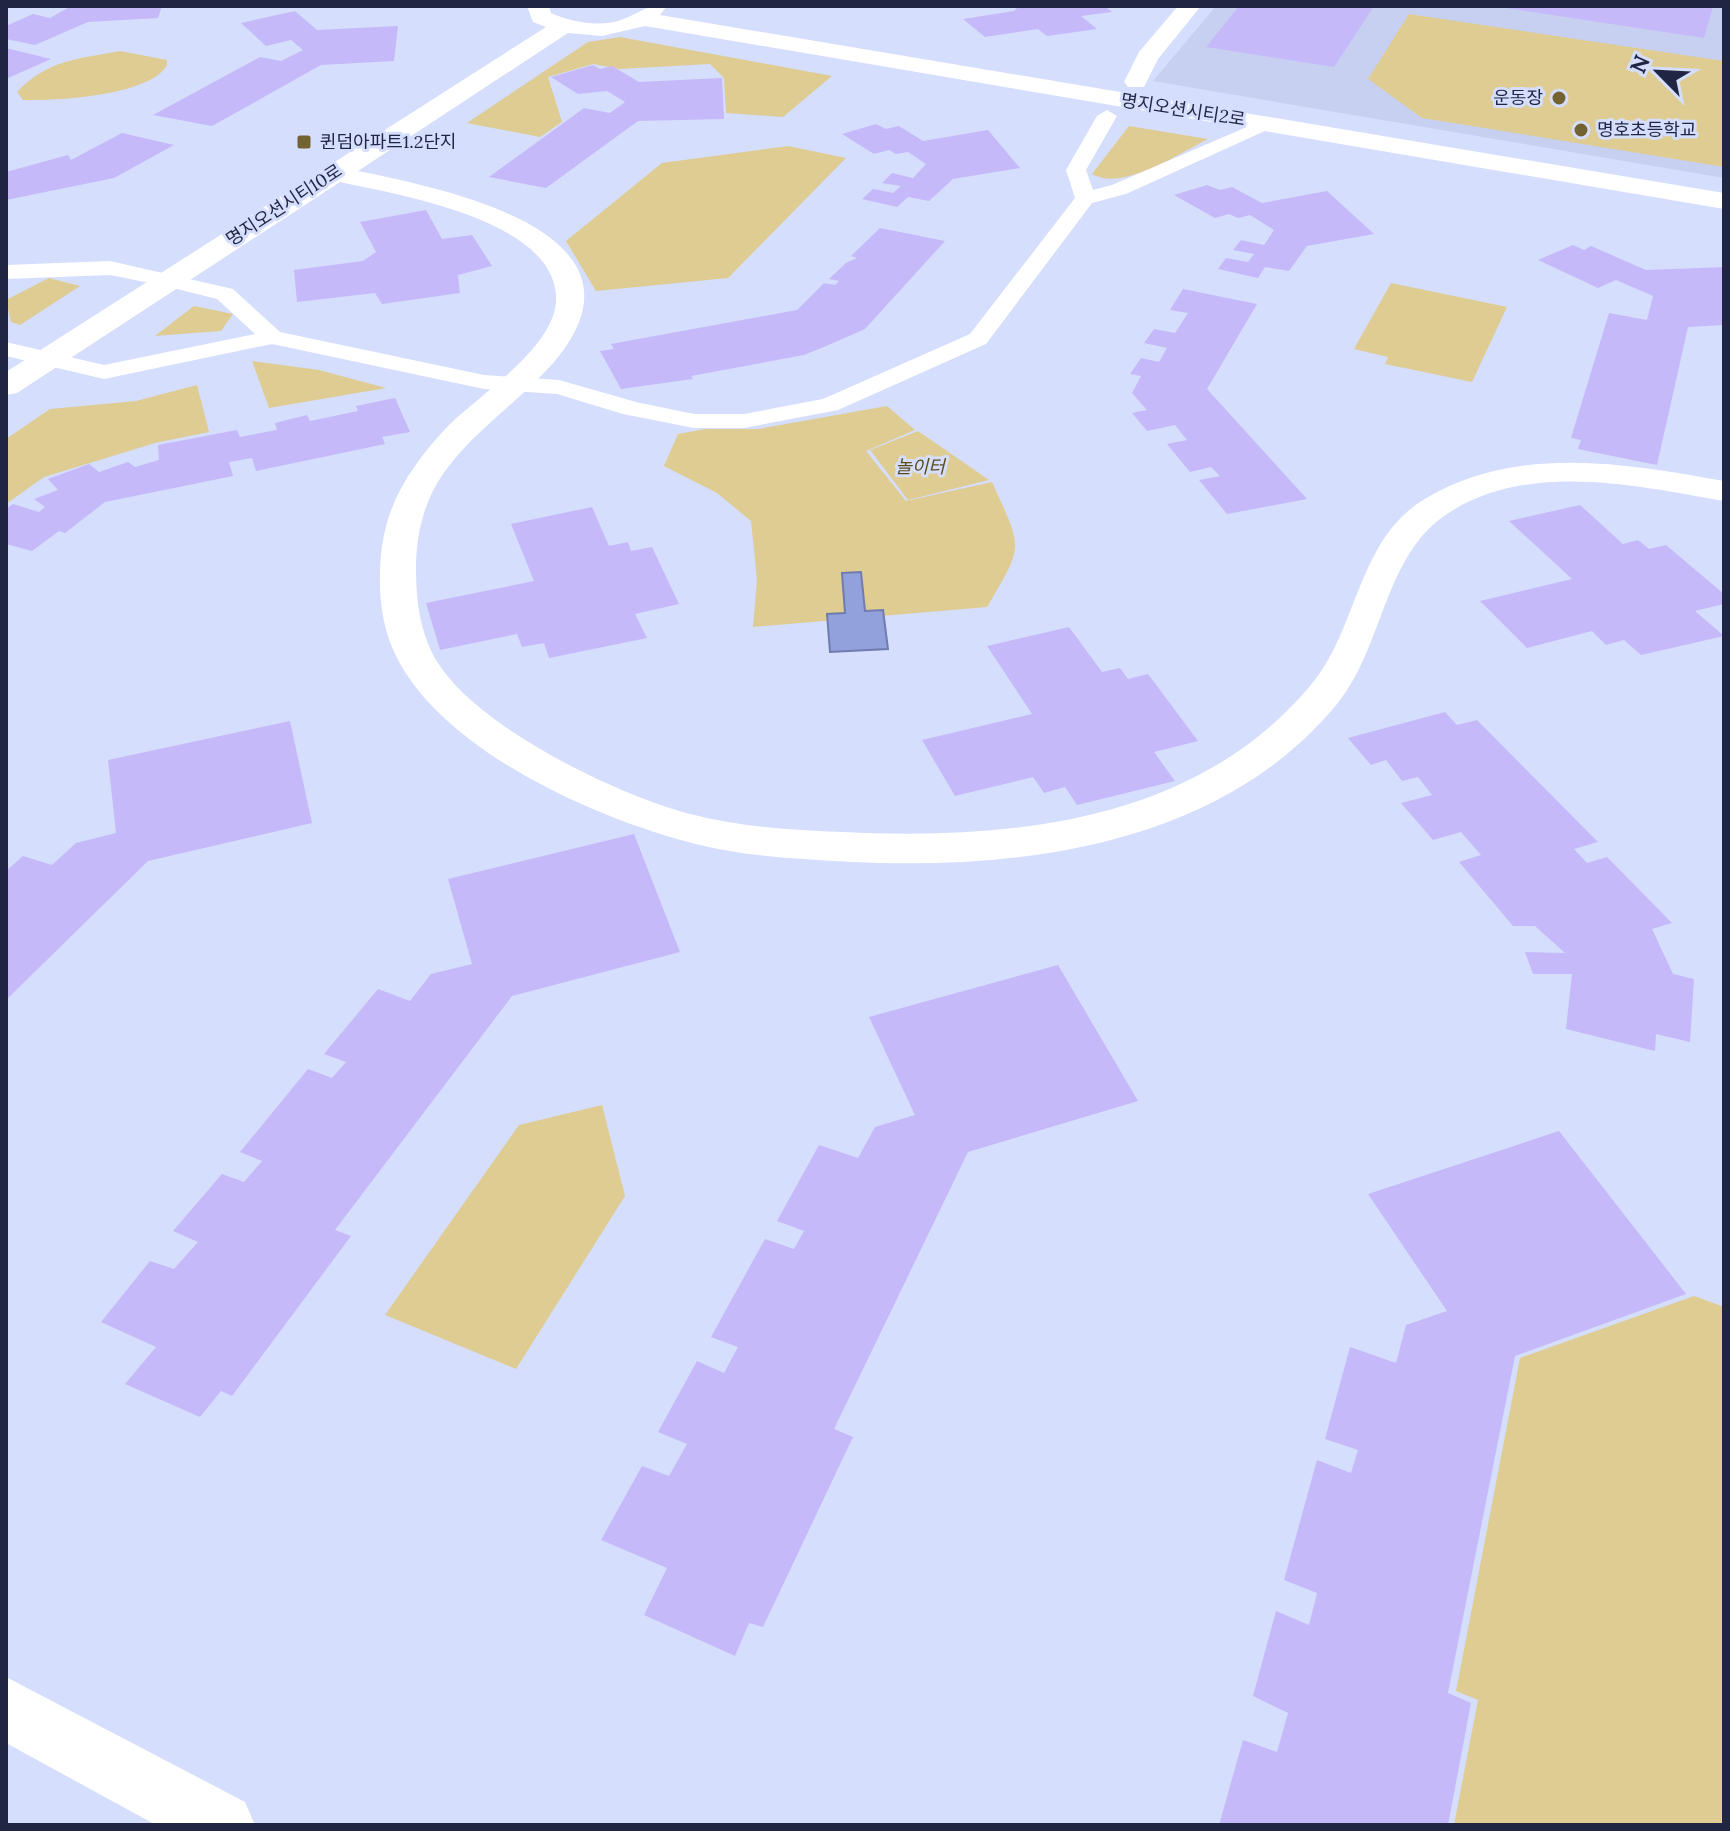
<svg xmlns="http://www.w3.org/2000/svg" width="1730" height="1831" viewBox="0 0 1730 1831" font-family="Lora,'Noto Sans KR',serif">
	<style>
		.built { fill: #c7d0f0 }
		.green { fill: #decc92 }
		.water { fill: #92a0dc; stroke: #707bae; stroke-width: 2 }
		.building { fill: #c6b9f9 }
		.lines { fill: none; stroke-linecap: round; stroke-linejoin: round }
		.service { fill: #fff; fill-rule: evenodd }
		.minor { fill: #fff; fill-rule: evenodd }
		.secondary { fill: #fff; fill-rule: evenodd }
		.poi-dot { fill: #726331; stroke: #d5defd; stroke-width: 3 }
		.labels { text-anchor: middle; stroke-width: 6; stroke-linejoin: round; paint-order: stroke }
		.far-poi-label { font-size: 18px; fill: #1f2542; stroke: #d5defd; text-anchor: start }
		.far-street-label { font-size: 18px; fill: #1f2542; stroke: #d5defd }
		.far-park-label { font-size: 18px; font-style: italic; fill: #5c4d1a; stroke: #d5defd }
	</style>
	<rect width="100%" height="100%" fill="#d5defd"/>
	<path class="built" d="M1216 6H1724V178L1153 81Z"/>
	<g class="green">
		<path d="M1409 14 1724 61V167L1422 118 1368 79Z"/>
		<path d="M620 37 832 76 783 117 726 113 724 78 710 64 620 69 593 64 548 77 562 122 540 137 467 123 588 42Z"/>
		<path d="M120 51 167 60V65C150 96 55 101 23 100L17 92C47 60 78 59 120 51Z"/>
		<path d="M1129 126 1208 139C1180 153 1122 192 1092 174Z"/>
		<path d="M788 146 846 158 728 278 596 291 566 241 662 163Z"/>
		<path d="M49 278 80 286 20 325 11 322 6 300Z"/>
		<path d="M1391 283 1507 307 1472 382 1385 364 1388 357 1354 349Z"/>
		<path d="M194 306 233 314 221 331 155 336Z"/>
		<path d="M252 361 319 370 386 388 269 408Z"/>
		<path d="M197 385 209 432 155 443 44 477 6 504V439L50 409 136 401Z"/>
		<path d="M887 406 915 430 866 451 906 501 992 482C1022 549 1025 543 987 607L753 627 757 580 751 521 717 493 664 466 678 434 705 429H758Z"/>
		<path d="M918 431 989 480 908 500 870 450Z"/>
		<path d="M602 1105 625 1196 516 1369 385 1315 519 1125Z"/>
		<path d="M1694 1296 1724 1307V1825H1454L1478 1700 1456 1691 1520 1358Z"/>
	</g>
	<path class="water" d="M861 572 865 611 883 610 888 649 830 652 827 614 845 613 842 573Z"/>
	<g class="building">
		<path d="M71 6H162L158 18 88 22 35 45 6 39V26L33 14 50 18Z"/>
		<path d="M1019 6H1105L1112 12 1081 16 1097 29 1047 36 1038 29 985 37 963 19 1014 11Z"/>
		<path d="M1239 6H1374L1334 67 1206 47Z"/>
		<path d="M1493 6 1627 7 1713 6 1704 38Z"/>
		<path d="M295 11 317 30 398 26 394 61 321 65 212 126 153 115 260 57 281 61 303 50 291 40 266 46 241 23Z"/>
		<path d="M6 48 51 59 6 79Z"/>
		<path d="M593 65 600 69 612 66 639 82 722 78 724 119 638 121 546 188 489 177 584 108 610 113 625 102 607 91 578 94 551 77Z"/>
		<path d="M876 124 886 129 899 126 923 141 988 130 1020 168 953 179 929 201 908 197 897 207 862 199 873 189 893 193 901 186 882 183 892 173 913 178 926 164 908 152 896 154 889 150 874 154 842 134Z"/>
		<path d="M122 133 174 145 114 178 6 200V172L68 155 71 160Z"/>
		<path d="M1207 185 1220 190 1232 187 1262 203 1327 191 1374 234 1307 246 1289 271 1265 267 1258 278 1218 269 1226 258 1248 262 1254 254 1233 250 1241 240 1264 245 1274 230 1250 215 1238 218 1229 214 1215 218 1174 195Z"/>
		<path d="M426 210 442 239 472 235 492 266 458 275 460 293 382 304 375 293 297 302 294 270 363 261 376 252 360 222Z"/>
		<path d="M880 228 945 241 865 329 824 347 804 355 691 376 693 379 621 389 600 351 614 349 611 344 797 310 824 283 835 285 839 281 829 279 846 263 857 258 851 256Z"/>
		<path d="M1573 245 1584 250 1591 246 1646 270 1724 267V325L1688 327 1657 465 1578 449 1581 440 1571 438 1609 313 1647 320 1653 296 1616 280 1598 288 1538 260Z"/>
		<path d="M1183 289 1257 304 1207 389 1307 499 1227 514 1199 480 1220 476 1211 467 1190 472 1167 444 1187 440 1175 425 1147 431 1132 413 1147 410 1132 393 1141 376 1130 374 1141 358 1159 362 1167 348 1144 343 1154 329 1175 333 1188 313 1170 310Z"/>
		<path d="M395 398 410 432 382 437 385 444 256 471 252 458 229 462 233 476 105 502 65 533 59 531 32 551 6 544V509L13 504 39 512 45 507 34 499 58 490 48 479 89 464 99 472 128 462 135 467 159 460 158 445 237 430 240 437 277 430 275 423 307 415 310 421 358 411 356 406Z"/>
		<path d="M1580 505 1623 544 1638 540 1649 549 1666 545 1724 594V604L1695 611 1724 636 1641 655 1624 640 1606 645 1592 631 1527 648 1480 601 1572 579 1509 521Z"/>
		<path d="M592 507 609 546 628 542 631 551 652 547 679 604 635 614 647 638 549 658 544 643 522 647 517 634 440 650 426 603 534 581 511 524Z"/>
		<path d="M1069 627 1102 672 1120 668 1128 679 1148 674 1198 741 1154 752 1175 781 1077 805 1065 787 1044 793 1033 777 955 796 922 740 1032 714 987 646Z"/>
		<path d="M1445 712 1457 725 1477 720 1598 842 1574 849 1587 863 1607 857 1672 923 1652 929 1673 974 1694 979 1690 1042 1656 1034 1655 1051 1566 1029 1572 974H1533L1525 952 1565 953 1535 926H1513L1459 862 1481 855 1461 832 1433 840 1401 803 1432 795 1418 777 1402 781 1386 760 1371 765 1348 738Z"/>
		<path d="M290 721 312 823 148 861 6 1000V871L23 856 52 865 76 843 116 833 108 760Z"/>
		<path d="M634 834 680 952 512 996 335 1230 351 1236 232 1396 221 1391 200 1417 125 1384 156 1347 101 1322 150 1261 174 1269 198 1242 173 1231 222 1174 244 1182 262 1161 240 1152 308 1069 332 1078 346 1062 324 1054 378 989 410 1001 431 974 472 964 448 879Z"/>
		<path d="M1058 965 1138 1101 968 1152 834 1429 853 1437 763 1627 749 1623 735 1656 644 1615 667 1568 601 1540 642 1466 669 1476 687 1444 658 1432 697 1361 724 1373 738 1347 711 1337 765 1239 794 1249 804 1231 777 1221 819 1145 858 1158 875 1127 915 1115 869 1017Z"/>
		<path d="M1559 1131 1686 1294 1515 1356 1448 1693 1471 1703 1448 1825H1219L1243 1740 1277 1752 1288 1713 1253 1696 1276 1611 1309 1625 1317 1593 1284 1580 1317 1460 1351 1473 1358 1450 1325 1439 1350 1347 1396 1363 1406 1325 1447 1311 1368 1194Z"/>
	</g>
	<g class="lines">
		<path class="service" d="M1107 110 1117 116 1086 170 1093 190 1112 185 1263 120H1277L1280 124 1126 194 1092 203 986 344 838 410 744 428H694L623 414 557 394 484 389 272 344 104 379 6 356V342L104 365 255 334 217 299 169 287 110 275 6 279V265L110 261 233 289 280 332 484 375 559 380 636 402 694 414H744L823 399 970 334 1075 198 1066 170 1097 116Z"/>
		<g class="minor">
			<path d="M527 6H549L551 13C573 23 604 28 626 18 645 10 644 6 667 6L660 15 1724 193V209L645 26 602 36 568 33 358 171C440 188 658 230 559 356 524 399 475 428 443 474 424 501 416 535 416 568 416 600 420 635 438 663 479 728 617 795 690 814 740 827 792 830 843 832 1010 840 1195 823 1310 686 1358 631 1356 542 1423 500 1514 444 1624 463 1724 481V501C1634 485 1520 459 1440 519 1383 563 1382 650 1337 704 1221 845 1024 870 852 862 799 859 747 857 696 844 598 820 445 752 397 658 383 631 379 601 380 571 381 531 392 498 415 466 426 450 438 436 451 423 482 393 559 344 556 296 552 219 398 195 340 182L17 393 6 395V372L546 27 533 22Z"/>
			<path d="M1178 6H1201L1158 59 1144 87H1128L1124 82 1139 52Z"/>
		</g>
		<path class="secondary" d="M6 1677 245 1802 255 1825H156L6 1743Z"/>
	</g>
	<g class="poi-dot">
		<circle cx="1559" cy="98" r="8"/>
		<circle cx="1581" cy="130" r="8"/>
		<rect x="296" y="134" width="16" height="16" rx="4"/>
	</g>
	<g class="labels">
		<g class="far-poi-label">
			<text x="1543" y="104" text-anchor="end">운동장</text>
			<text x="1597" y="136">명호초등학교</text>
			<text x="320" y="148">퀸덤아파트1.2단지</text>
		</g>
		<g class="far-street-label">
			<text transform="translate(1183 110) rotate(9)" y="6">명지오션시티2로</text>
			<text transform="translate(284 205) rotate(-33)" y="6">명지오션시티10로</text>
		</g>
		<g class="far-park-label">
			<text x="920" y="473">놀이터</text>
		</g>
	</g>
	<rect width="1730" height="1831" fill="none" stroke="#1f2542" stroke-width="16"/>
	<g transform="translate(1658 72) rotate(294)" stroke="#d5defd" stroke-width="6" paint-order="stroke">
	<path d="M0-6L14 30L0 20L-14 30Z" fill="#1f2542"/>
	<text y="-12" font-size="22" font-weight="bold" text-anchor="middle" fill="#1f2542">N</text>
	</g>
</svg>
